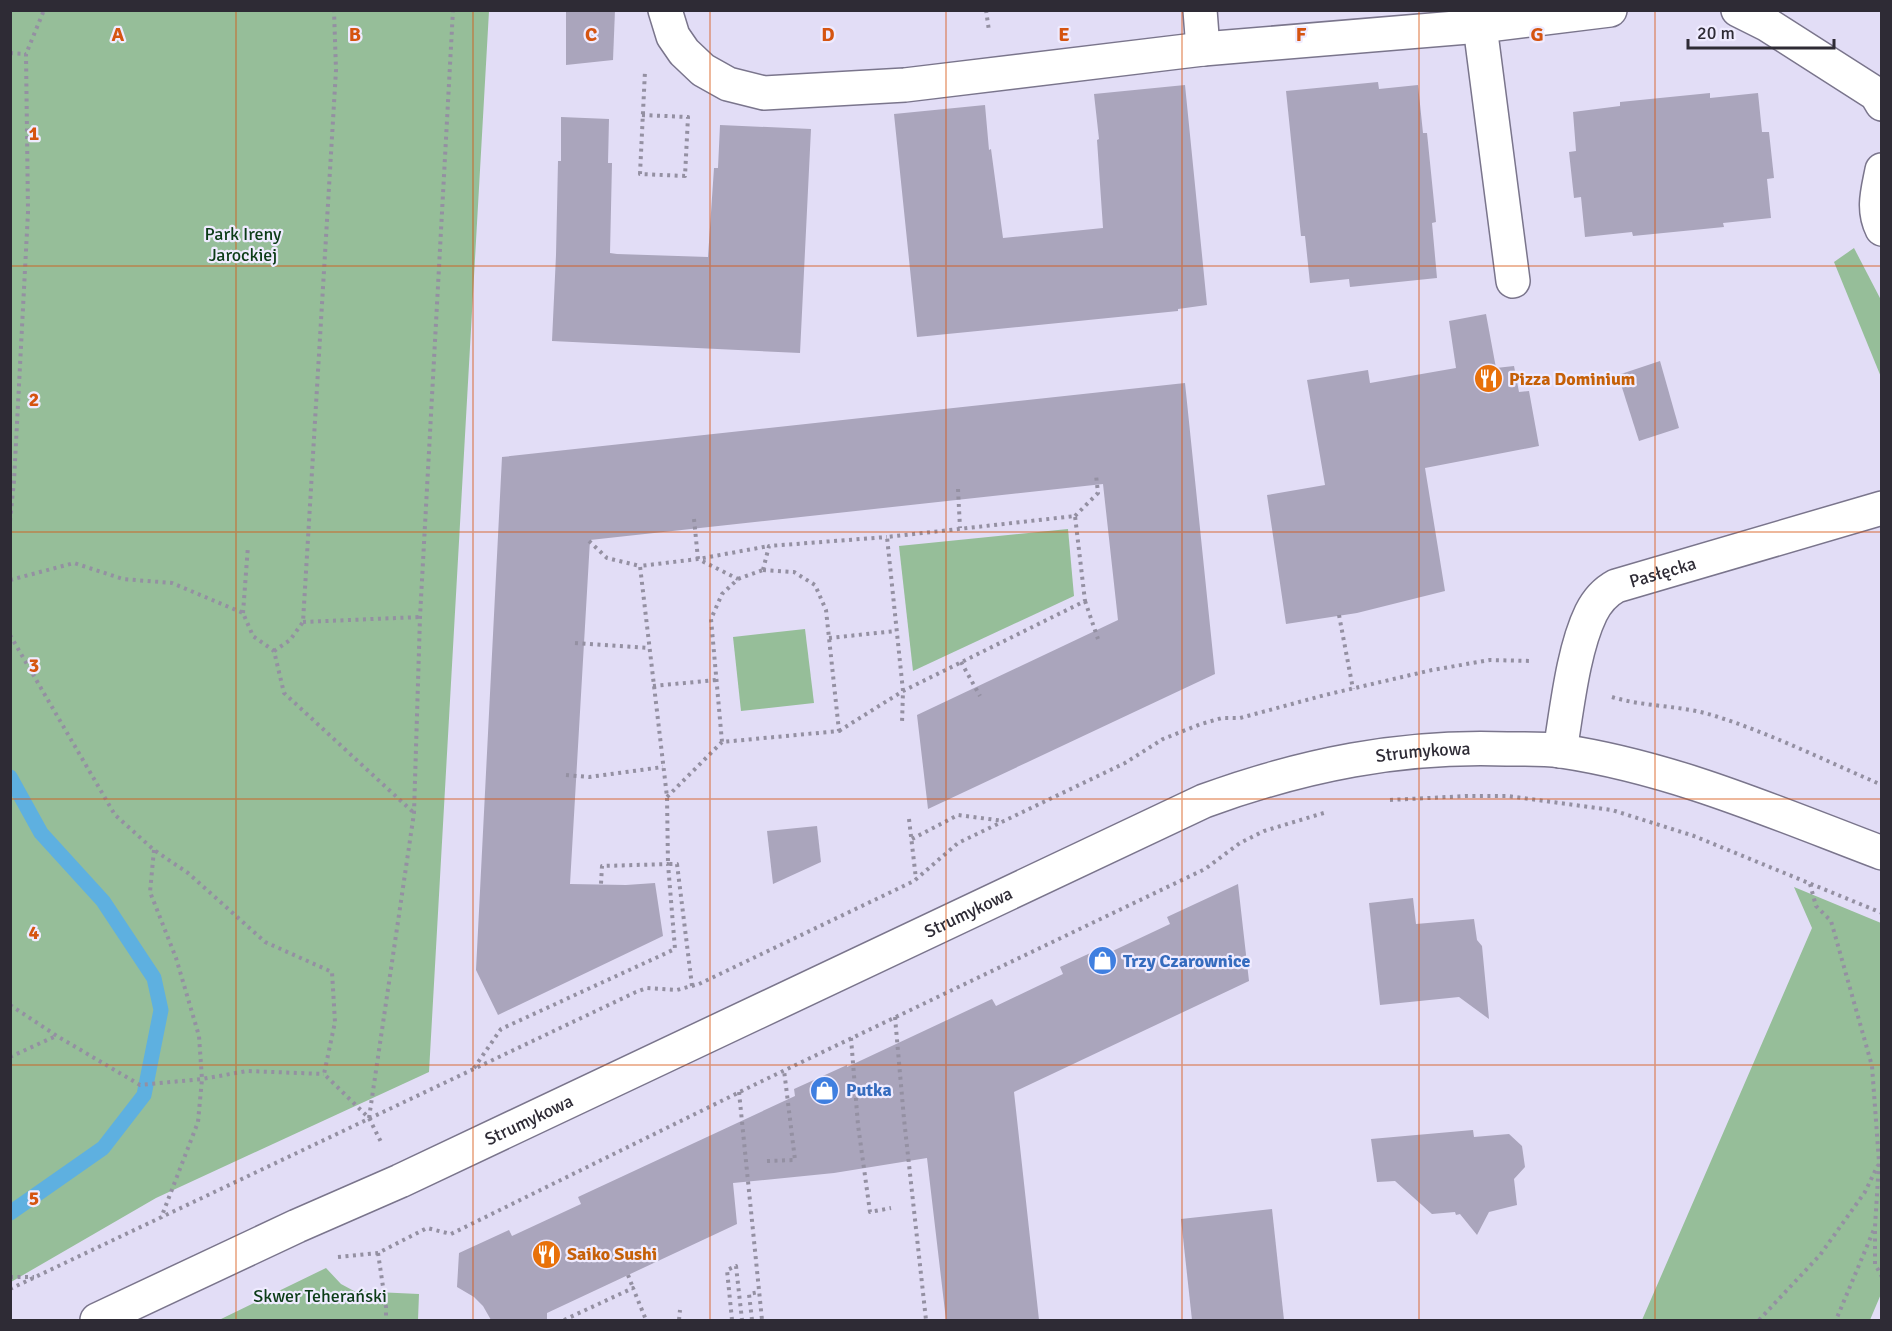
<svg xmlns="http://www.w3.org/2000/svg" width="1892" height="1331" viewBox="0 0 1892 1331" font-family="Signika,sans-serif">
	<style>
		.green { fill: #96be99 }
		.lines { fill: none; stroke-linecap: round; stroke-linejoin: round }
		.stream { stroke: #5eb0e0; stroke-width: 15 }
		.building { fill: #aaa5bc }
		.minor-casing { stroke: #7a758c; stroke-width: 36 }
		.path { stroke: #9490a2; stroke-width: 4; stroke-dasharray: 3 4.5; stroke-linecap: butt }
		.minor { stroke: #fff; stroke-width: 33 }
		.grid { fill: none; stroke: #d55410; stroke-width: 1.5; stroke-opacity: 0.55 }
		.labels { text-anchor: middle; stroke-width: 4.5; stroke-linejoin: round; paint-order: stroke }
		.park-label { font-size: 18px; fill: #0c3c17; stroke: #efebff }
		.food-label { font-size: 18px; font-weight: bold; fill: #c56008; stroke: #efebff; text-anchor: start }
		.street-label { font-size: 18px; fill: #2e2b35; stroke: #efebff }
		.shop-label { font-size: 18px; font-weight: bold; fill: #366cbe; stroke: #efebff; text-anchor: start }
		.grid-label { font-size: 20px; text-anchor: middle; font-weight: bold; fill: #d55410; stroke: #efebff; stroke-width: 4.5; stroke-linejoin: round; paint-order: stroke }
	</style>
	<rect width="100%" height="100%" fill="#e2ddf6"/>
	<g class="green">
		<path d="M10 11H489L429 1072 156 1198 11 1282Z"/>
		<path d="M1854 248 1881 300V377L1834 262Z"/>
		<path d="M1068 529 1074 596 913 671 899 546Z"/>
		<path d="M805 629 814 703 741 711 733 637Z"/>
		<path d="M1794 887 1881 923V1294L1870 1320H1642L1812 928Z"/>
		<path d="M326 1268 341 1284 354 1291 419 1294 418 1320H219Z"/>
	</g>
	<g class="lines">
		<path class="stream" d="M10 777 41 833 103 901 154 978 161 1010 144 1095 103 1148 10 1213"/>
	</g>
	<g class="building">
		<path d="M566 10H615L613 60 566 65Z"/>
		<path d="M1378 82 1379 89 1418 85 1423 133H1427L1436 222 1432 223 1437 278 1350 287 1349 279 1310 283 1305 236H1301L1286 91Z"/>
		<path d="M1185 85 1207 305 1178 309V311L917 337 894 114 985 105 989 150 991 149 1003 238 1103 228 1097 140 1099 139 1094 94Z"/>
		<path d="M1710 93V98L1758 93 1762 132H1769L1774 178 1767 179 1771 218 1723 223 1724 227 1633 236 1632 232 1585 237 1581 197 1574 198 1569 152 1576 151 1573 112 1620 106V102Z"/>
		<path d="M561 117 609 119 608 163H612L610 253 617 254 708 257 714 168H718L720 125 811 129 800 353 552 341 556 255 558 161H561Z"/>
		<path d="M1486 314 1496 368 1514 366 1519 392 1529 391 1539 446 1425 468 1445 591 1357 613 1286 624 1267 495 1325 485 1307 380 1368 370 1370 383 1456 368 1449 321Z"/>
		<path d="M1660 361 1679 428 1639 441 1618 375Z"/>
		<path d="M1185 383 1215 674 928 809 917 715 1118 620 1103 484 590 540 570 884 626 885 655 883 663 936 498 1015 476 970 502 457Z"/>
		<path d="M817 826 821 862 773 884 767 831Z"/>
		<path d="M1238 884 1249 981 1014 1092 1039 1320H946L927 1158 834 1173 733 1183 737 1224 547 1313V1320H491L483 1306 474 1297 457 1287 459 1253 509 1230 512 1236 581 1204 578 1197 795 1096 794 1089 847 1065V1067L992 999 996 1006 1063 974 1060 967 1099 949 1102 956 1170 924 1167 917Z"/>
		<path d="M1413 898 1416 924 1474 919 1477 940 1482 946 1489 1019 1459 997 1380 1005 1369 903Z"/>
		<path d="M1473 1130 1474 1137 1509 1134 1522 1146 1525 1167 1514 1179 1517 1205 1489 1212 1477 1235 1460 1214 1456 1215 1455 1212 1432 1214 1395 1181 1377 1182 1371 1139Z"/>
		<path d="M1272 1209 1284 1320H1192L1181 1219Z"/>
	</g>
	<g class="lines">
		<defs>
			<g id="minor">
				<path d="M665 10 673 36 684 52 703 70 728 84 764 93 905 85 1203 49 1480 26 1610 10"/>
				<path d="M1200 10 1203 49"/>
				<path d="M1738 10 1768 25 1876 94 1882 104"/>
				<path d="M1480 26 1513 281"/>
				<path d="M1882 170C1878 191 1872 209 1882 229"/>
				<path id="s1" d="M1560 751C1567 709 1573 650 1591 613 1597 601 1605 592 1616 586L1882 508"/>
				<path id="s2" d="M97 1320 297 1226 400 1181 1204 801C1303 765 1401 745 1507 749 1525 749 1544 748 1561 751 1674 768 1776 813 1882 853"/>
			</g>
		</defs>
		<use href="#minor" class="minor-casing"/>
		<g class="path">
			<path d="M986 10 989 31"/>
			<path d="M10 53 26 54"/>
			<path d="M642 115 688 117 685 176 640 174 645 71"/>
			<path d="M958 489 960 528"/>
			<path d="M1075 516 1098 493 1096 475"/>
			<path d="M694 519 698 559 769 546"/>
			<path d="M10 521 14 481 28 212 26 54 44 10"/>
			<path d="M589 541 607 558 640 566"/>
			<path d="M763 570 794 572 815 585 826 610 839 731 722 742 711 619 722 594 738 579Z"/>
			<path d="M763 570 769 546 887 537"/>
			<path d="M10 580 74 563 123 579 172 583 243 613 253 636 274 651 284 693 414 813"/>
			<path d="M1085 601 1098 639"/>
			<path d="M243 613 248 546"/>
			<path d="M1339 615 1353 689"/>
			<path d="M303 622 420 617"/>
			<path d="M10 635 115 815 154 850 188 873 265 942 332 972 335 1022 324 1074 369 1118 382 1144"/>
			<path d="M829 638 896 631"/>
			<path d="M575 643 649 648"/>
			<path d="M274 651 290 640 303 622 336 70 334 10"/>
			<path d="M961 662 980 696"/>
			<path d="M653 686 716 680"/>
			<path d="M1612 697C1644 707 1679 705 1712 715 1770 733 1826 761 1882 785"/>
			<path d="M839 731 903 691 1085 601 1075 516 887 537 903 691 902 723"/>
			<path d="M566 775 589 777 663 767"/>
			<path d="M667 797 722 742"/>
			<path d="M1390 800 1467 796H1508L1612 810 1694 836 1882 913"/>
			<path d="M909 819 916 879"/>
			<path d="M912 839 958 815 1004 821"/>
			<path d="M154 850 150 892 176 958 199 1036 202 1079 198 1122 161 1218"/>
			<path d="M1810 884 1816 906 1831 921 1872 1066 1879 1162 1875 1227 1836 1320"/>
			<path d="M692 986 677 864H668L667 797 640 566 698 559 738 579"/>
			<path d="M10 1005 57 1036 140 1085 202 1079 247 1071 324 1074"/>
			<path d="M895 1017 904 1119 926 1320"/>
			<path d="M851 1038 858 1125 870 1212 891 1208"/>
			<path d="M10 1057 56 1036"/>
			<path d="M474 1068 501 1029 675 949 668 864 602 866 601 884"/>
			<path d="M739 1092 762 1320"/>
			<path d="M369 1118 414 813 420 617 453 10"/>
			<path d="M767 1161 795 1160 784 1070"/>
			<path d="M1875 1231V1264L1882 1277"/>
			<path d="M378 1253 386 1307V1320"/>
			<path d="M338 1257 378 1253 427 1228 451 1234 758 1083 1205 869 1240 843 1264 831 1327 812"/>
			<path d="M628 1275 633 1288"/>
			<path d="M10 1277H34"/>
			<path d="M10 1289 636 992 647 988 677 990 699 984 914 881 958 843 1125 763 1163 739 1201 724 1222 718H1240L1325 695 1432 670 1490 660 1533 661"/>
			<path d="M564 1320 633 1288 646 1320"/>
			<path d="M679 1320 680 1310"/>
			<path d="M732 1320 727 1270 736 1266 742 1320"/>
			<path d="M752 1320 749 1294 759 1292"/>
			<path d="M1759 1320 1820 1255 1865 1192 1878 1165"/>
		</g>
		<use href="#minor" class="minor"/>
	</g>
	<path class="grid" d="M236 10V1320M473 10V1320M710 10V1320M946 10V1320M1182 10V1320M1419 10V1320M1655 10V1320M10 266H1882M10 532H1882M10 799H1882M10 1065H1882"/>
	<defs>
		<symbol id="restaurant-disc" viewBox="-11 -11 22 22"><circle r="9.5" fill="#e8710a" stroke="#efebff"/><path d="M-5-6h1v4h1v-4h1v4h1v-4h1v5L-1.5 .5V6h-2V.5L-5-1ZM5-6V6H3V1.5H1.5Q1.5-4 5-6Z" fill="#fff"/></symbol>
		<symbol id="shop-disc" viewBox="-11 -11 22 22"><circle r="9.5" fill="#3f7fe0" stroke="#efebff"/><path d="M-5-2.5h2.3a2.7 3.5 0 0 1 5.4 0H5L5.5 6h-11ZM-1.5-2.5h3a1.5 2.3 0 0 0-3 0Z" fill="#fff"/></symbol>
	</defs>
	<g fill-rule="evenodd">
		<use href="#restaurant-disc" x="1472" y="362" width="33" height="33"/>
		<use href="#shop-disc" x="1086" y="944" width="33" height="33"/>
		<use href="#shop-disc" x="808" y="1074" width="33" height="33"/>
		<use href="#restaurant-disc" x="530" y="1238" width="33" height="33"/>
	</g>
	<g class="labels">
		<g class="park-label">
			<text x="243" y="240">Park Ireny<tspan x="243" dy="21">Jarockiej</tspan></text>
			<text x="320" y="1302">Skwer Teherański</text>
		</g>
		<g class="food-label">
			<text x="1509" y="385">Pizza Dominium</text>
			<text x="567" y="1260">Saiko Sushi</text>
		</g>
		<g class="street-label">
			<text dy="6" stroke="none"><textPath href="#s1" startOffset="228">Pasłęcka</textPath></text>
			<text dy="6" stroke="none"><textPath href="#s2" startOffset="1448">Strumykowa</textPath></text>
			<text dy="6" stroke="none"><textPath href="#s2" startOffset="962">Strumykowa</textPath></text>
			<text dy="6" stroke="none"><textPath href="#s2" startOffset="476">Strumykowa</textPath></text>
		</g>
		<g class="shop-label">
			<text x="1123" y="967">Trzy Czarownice</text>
			<text x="846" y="1096">Putka</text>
		</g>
	</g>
	<g class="grid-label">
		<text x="118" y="41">A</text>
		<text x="355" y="41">B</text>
		<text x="591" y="41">C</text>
		<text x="828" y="41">D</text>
		<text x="1064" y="41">E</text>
		<text x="1301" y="41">F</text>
		<text x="1537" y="41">G</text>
		<text x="34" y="140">1</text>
		<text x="34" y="406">2</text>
		<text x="34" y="672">3</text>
		<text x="34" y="939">4</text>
		<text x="34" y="1205">5</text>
	</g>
	<rect width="1892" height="1331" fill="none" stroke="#2e2b35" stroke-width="24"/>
	<path d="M1688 39v9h146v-9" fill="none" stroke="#2e2b35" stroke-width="3"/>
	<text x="1697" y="39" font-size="18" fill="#2e2b35" stroke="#efebff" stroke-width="4.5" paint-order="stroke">20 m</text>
</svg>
